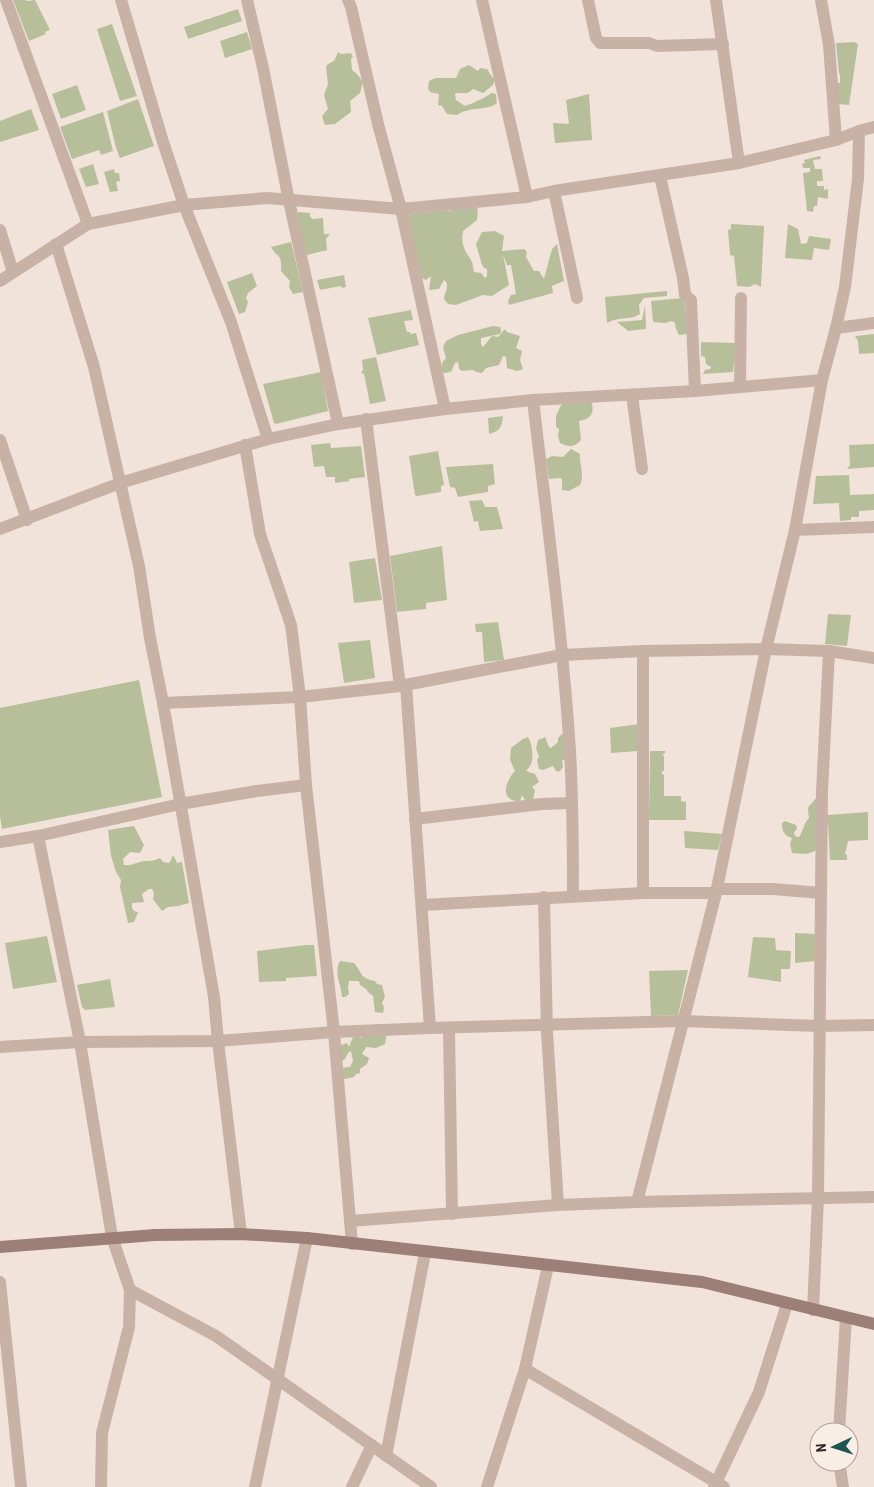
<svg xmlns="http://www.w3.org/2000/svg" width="874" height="1487" viewBox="0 0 874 1487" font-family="'Roboto Condensed',sans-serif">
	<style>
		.green { fill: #b7bf9a }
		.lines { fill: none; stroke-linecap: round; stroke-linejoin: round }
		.street { stroke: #c8b2a6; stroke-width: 12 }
		.secondary { stroke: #9c8077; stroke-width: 12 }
	</style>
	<rect width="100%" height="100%" fill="#f1e3d9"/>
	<g class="green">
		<path d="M13 0H26L27 1 35 0 50 30 45 32 46 34 29 41Z"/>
		<path d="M238 9 242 21 188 39 184 27Z"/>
		<path d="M112 24 137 96 120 101 97 29Z"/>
		<path d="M247 32 252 49 225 58 220 41Z"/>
		<path d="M854 42 858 44 849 105 837 104 836 83H840V75L839 73 836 43Z"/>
		<path d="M338 52 341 54 351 53 353 57 351 59 352 70 357 74 363 82 360 93 350 101 351 112 335 124 325 125 322 116 328 109 324 95 328 84 326 67 328 64 334 61Z"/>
		<path d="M469 65 478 71 480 68 487 69 492 77 495 79 493 85 483 93 473 89 468 93H458L455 94 456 100 465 106C476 102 482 99 492 93L496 94 497 103C489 111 469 106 457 115L447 114 442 106 438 105 439 94 430 92 428 88 429 81 435 78H456L460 69Z"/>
		<path d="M77 85 86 110 61 119 52 94Z"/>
		<path d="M589 94 592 140 555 143 553 123 569 124 566 100Z"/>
		<path d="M138 99 154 146 120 158 116 148 107 111Z"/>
		<path d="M31 109 39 130 0 142V121Z"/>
		<path d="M103 112 113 151 101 155 99 150 72 159 60 127Z"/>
		<path d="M820 156 821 159 813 160 815 169H822L823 181H817V186H824V190L828 189V199L818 197 817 206H814L813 212 807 211 803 173 810 172V168H803L802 164 805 163 804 160Z"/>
		<path d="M93 164 99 184 86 187 79 169Z"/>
		<path d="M114 169 115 173H119L120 181 116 182 118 191 110 192 104 172Z"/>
		<path d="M458 205 477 207 478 210 477 220 463 231C461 245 464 249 471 260 473 263 473 268 474 272L481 273 485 278 487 276V269L484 268 482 265 476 244 482 232 495 231 504 236 502 251 524 249 527 252 526 257 534 271H539L544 279 552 249 557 244 564 281 552 286 553 293 509 305 508 301 511 295 516 294 511 265H507L503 254 509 285 492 296 483 295 456 305 448 304 444 299C444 292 451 285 444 280L439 289 429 290 431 276 426 280 420 277 408 216 410 213 423 212 426 213 432 211H450Z"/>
		<path d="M298 212 310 213V216L312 219 323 218 324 234H330L326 239 327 250 307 255 296 213Z"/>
		<path d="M731 224 764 226 761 287 755 284 749 287 737 286 734 256 730 255 728 230 731 229Z"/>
		<path d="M788 224 798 229 801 244 807 243 809 236 831 239 829 250 814 248 812 260 785 258Z"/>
		<path d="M291 242 303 292 293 294 289 287 290 281 281 271C282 253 278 259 271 247Z"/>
		<path d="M252 273 257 286 248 293 246 298 248 302 245 312 239 314 227 282Z"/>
		<path d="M344 275 346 287 342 288 341 286 320 290 317 280Z"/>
		<path d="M667 291V296L644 298 639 305 640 314C630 321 618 316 607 323L605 297Z"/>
		<path d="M684 298 688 334 679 335 676 329 675 323 672 321 665 323 653 322 651 301Z"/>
		<path d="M645 305 646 329 628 331 617 322 642 320Z"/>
		<path d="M411 310 413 320 404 321 407 332H410V334L416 333 419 345 377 355 368 318Z"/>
		<path d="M493 326 500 327 501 331 500 334 481 338V344L483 347 492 336 498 337 505 329 507 332 520 336 516 348 522 351 520 360 523 369 517 371 507 368 506 357 503 356 499 365 486 368 482 373 476 372 473 370 462 371 459 369 458 362 455 363 451 372 444 373 442 371V363L446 358 443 347 446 341 458 335Z"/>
		<path d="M874 334V353L859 354 858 341 855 336Z"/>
		<path d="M701 342 736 343 733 372 703 374 705 370 710 369 711 367 706 364 705 357 701 356Z"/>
		<path d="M376 357 386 401 370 404 364 374 361 373 363 370 362 360Z"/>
		<path d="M321 372 328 411 276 424 274 423 263 384Z"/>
		<path d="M591 402C596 413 589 420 579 421L581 440C574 448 568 447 560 443L558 436 559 429 556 427V416L562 403Z"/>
		<path d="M503 416C502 427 500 431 489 434L488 418Z"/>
		<path d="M330 443 331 448 361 446 365 477 349 479V481L335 483V477H326L324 466 314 467 311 445Z"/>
		<path d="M874 444V467L847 469 850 465 849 445Z"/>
		<path d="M571 449 580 454C579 465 585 474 580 485L569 491 562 490V479L559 478 549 479 546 459 552 456 563 457Z"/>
		<path d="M438 451 444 485 441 486V492L417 496 415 495 409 456Z"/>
		<path d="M493 464 495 484 488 486V492L458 497 455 488 450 487 446 467Z"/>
		<path d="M849 475 850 495 874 494V510L859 511V517H851V520L840 521 839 503 813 504 816 476Z"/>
		<path d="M482 500 485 507H497L503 529 480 531 478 521 474 522 469 501Z"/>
		<path d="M442 546 447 600 426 603V609L397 612 390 556Z"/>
		<path d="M375 558 382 600 354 603 349 562Z"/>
		<path d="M828 614 851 615 847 646 825 644Z"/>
		<path d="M498 622 504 660 484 662 482 632H476L475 624Z"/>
		<path d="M370 640 375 678 344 683 338 643Z"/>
		<path d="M139 680 162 797 2 829 0 816V708Z"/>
		<path d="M639 724 638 751 611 753 610 728Z"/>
		<path d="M562 734 566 735V758L562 761 563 767 559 772 556 771 553 766 543 770 539 769 537 760 539 757 536 749 538 740 545 737 549 747 551 748 558 742V738Z"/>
		<path d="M528 737C532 743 534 757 531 764 530 767 527 769 526 771L535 774 539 782 532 787 535 790 533 800 526 802 522 795 520 801C499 802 505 781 515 771L510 760 511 748 523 739Z"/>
		<path d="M650 751H665V753L663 754 664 757V771H662V774L664 775V796H681V801L686 802V820H649Z"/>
		<path d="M816 798 828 815 868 812V840L848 841 845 854 847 855V860H830L828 823 815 851 807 854 792 853 790 844 792 838C784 836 782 831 782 823L785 821 796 825 797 829 794 832 795 836 799 837C804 830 803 824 809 818 807 803 808 809 816 798Z"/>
		<path d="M134 826 144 845 140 853 130 852 123 859 124 865C132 866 137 862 144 861 151 861 153 861 160 858L163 862 169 863 171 860 172 857 174 856 177 863 182 862 189 903 178 906 168 907 162 911 153 899 154 893 152 889H149L142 894 144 902 132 903V908L134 911 138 912 134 922 128 923 120 887 121 880 116 872 111 856 108 830Z"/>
		<path d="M684 831 722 834 718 850 685 848Z"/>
		<path d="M795 933 816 934V961L795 963Z"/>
		<path d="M47 936 57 982 13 989 5 943Z"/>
		<path d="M753 937 775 938 776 950 791 951 790 969H781V982L748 977Z"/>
		<path d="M306 945H314L317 976 286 978V981L259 982 257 951Z"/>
		<path d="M340 961 354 963C362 972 360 979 375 981L377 984 382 985 385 997 382 1003 384 1007 383 1013 375 1012 373 996 368 992 366 989 360 985 359 981H349L348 987 349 994 345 997H342C342 986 333 973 340 961Z"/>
		<path d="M688 970 678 1015 651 1016 649 971Z"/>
		<path d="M110 979 115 1007 85 1010 82 1007 77 985Z"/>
		<path d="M381 1024C387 1030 387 1036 385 1044L376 1048 366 1047 362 1054 369 1058 367 1064 360 1069V1073L356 1074 354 1077 340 1080V1068L350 1067 353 1061 351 1051 349 1052 344 1060H339L341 1045 347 1043 349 1047 353 1037 357 1036 361 1038 372 1025Z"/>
	</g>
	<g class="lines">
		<g class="street">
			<path d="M6 0 88 224"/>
			<path d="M121 0 163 142 184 205 231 322 268 439"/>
			<path d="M247 0 263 68 289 201 338 424"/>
			<path d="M348 0 351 7 378 124 401 209 445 409"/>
			<path d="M482 0 527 197"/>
			<path d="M588 0 596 38 600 43H649L657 46 723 44"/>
			<path d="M716 0 739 163"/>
			<path d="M821 0 829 45 836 140"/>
			<path d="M660 176 683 278 685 295 691 300 695 391"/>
			<path d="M554 191 577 298"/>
			<path d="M0 230 13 272"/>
			<path d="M56 244 94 367 139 566 150 638 163 703 214 997 218 1041 241 1234"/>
			<path d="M0 281 88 224 184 205 267 198 401 209 527 197 554 191 739 163 836 140 859 131 874 127"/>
			<path d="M836 328 874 323"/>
			<path d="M740 386 741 298"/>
			<path d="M632 395 642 469"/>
			<path d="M533 400C546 512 561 624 569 736 573 789 573 843 573 896"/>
			<path d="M366 419 400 686"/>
			<path d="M0 440 27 520"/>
			<path d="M245 445 260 534 291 625 300 697 306 785 334 1032 352 1244"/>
			<path d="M0 529 120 483 268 439 338 424 445 409 533 400 695 391 822 380"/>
			<path d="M795 530 874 527"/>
			<path d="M643 651V893"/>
			<path d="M406 685 430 1028"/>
			<path d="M163 703 300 697 400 686 562 655 643 651 766 649 829 651 874 658"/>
			<path d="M415 819 542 804 572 803"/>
			<path d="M38 836 80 1042 112 1237 130 1290 216 1336 431 1487"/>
			<path d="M0 842 38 836 180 804 257 791 306 785"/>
			<path d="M717 889H773L821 893"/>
			<path d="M544 897 547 1032 558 1205"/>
			<path d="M422 905 643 893H716"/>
			<path d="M449 1028 452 1214"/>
			<path d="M0 1047 80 1042 218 1041 334 1032 430 1028 683 1021 819 1026 874 1025"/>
			<path d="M637 1202 716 893 766 649 795 530 822 380 836 328 845 287 858 179 859 131"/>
			<path d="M350 1221 558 1205 637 1202 874 1197"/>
			<path d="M0 1282 21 1487"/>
			<path d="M813 1310 818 1198 822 792 829 651"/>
			<path d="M525 1369 724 1487"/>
			<path d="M839 1432 846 1318"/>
			<path d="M386 1456 425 1253"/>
			<path d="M839 1462 843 1487"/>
			<path d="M101 1487 102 1433 129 1327 130 1290"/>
			<path d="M255 1487 307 1238"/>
			<path d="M352 1487 372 1445"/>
			<path d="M487 1487 525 1369 548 1266"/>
			<path d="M714 1487 759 1392 787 1304"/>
		</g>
		<path class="secondary" d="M0 1247 155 1235 241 1234 307 1238 702 1282 874 1324"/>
	</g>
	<g transform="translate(834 1447) rotate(266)"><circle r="24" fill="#f9eee5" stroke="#aa9f99"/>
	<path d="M0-4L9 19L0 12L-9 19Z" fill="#1d5553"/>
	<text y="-8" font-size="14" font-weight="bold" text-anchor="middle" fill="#342927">N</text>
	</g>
</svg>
